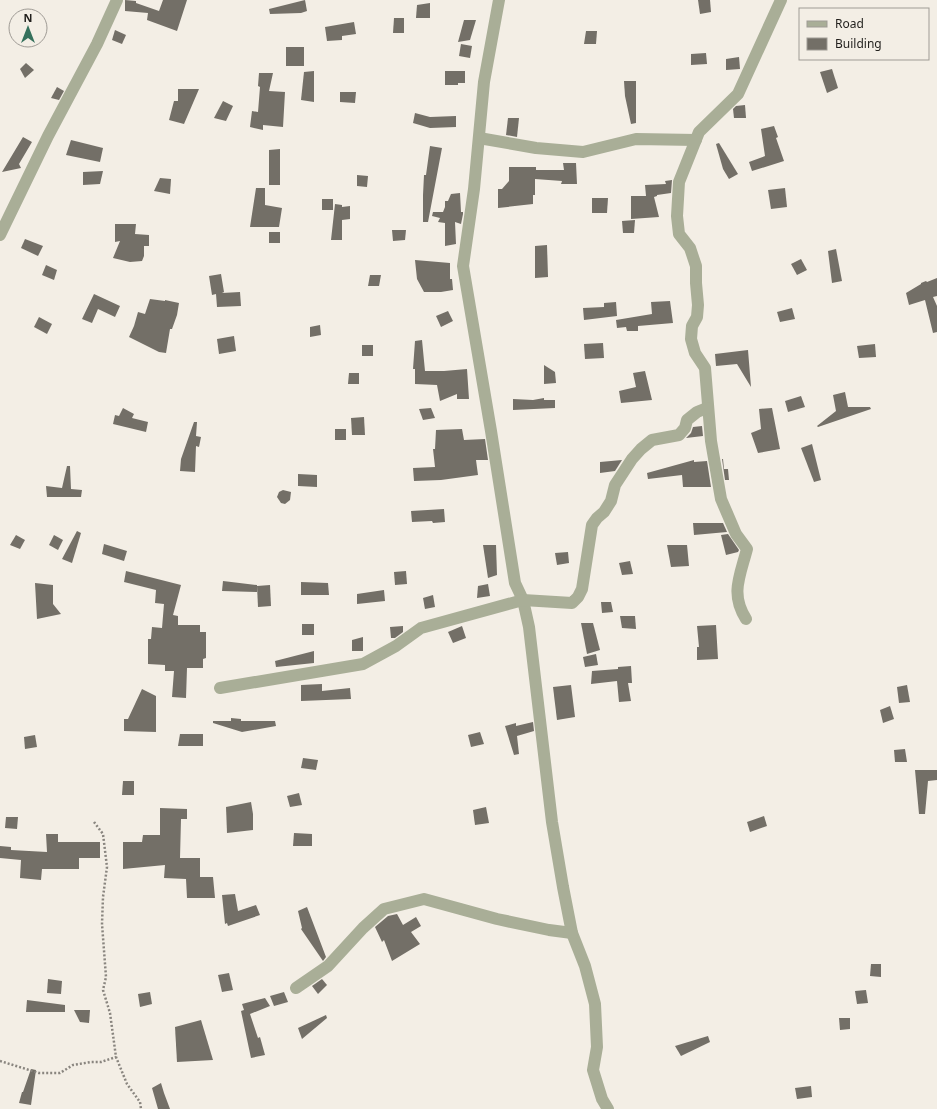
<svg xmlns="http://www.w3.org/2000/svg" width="937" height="1109" viewBox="0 0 937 1109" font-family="'Noto Sans',sans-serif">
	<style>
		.building { fill: #736f67 }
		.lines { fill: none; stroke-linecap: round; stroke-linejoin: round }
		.path { stroke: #89857f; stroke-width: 2.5; stroke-dasharray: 2 2; stroke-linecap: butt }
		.street { stroke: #a9ae97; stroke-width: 12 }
	</style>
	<rect width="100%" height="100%" fill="#f3eee5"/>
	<g class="building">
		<path d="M125 0 136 1V3L159 11 163 0H187L177 31 147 20 148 13 125 11Z"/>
		<path d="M305 0 307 11 301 13 270 14 269 9Z"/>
		<path d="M698 0H710L711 12 700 14Z"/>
		<path d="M430 3V18H416L417 5Z"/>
		<path d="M394 18H404V33H393Z"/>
		<path d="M464 20H476L470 40 458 42Z"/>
		<path d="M354 22 356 34 342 36V40L327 41 325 27Z"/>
		<path d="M115 30 126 35 122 44 112 40Z"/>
		<path d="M586 31H597L596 44H584Z"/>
		<path d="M461 44 472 46 470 58 459 56Z"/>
		<rect x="286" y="47" width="18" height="19"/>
		<path d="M706 53 707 64 691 65V54Z"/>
		<path d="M739 57 740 69 726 70V59Z"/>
		<path d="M26 63 34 70 25 78 20 69Z"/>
		<path d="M832 69 838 88 827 93 820 72Z"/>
		<path d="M314 71V102L301 100 304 72Z"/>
		<path d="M445 71H465V83H458V85H445Z"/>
		<path d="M259 73H273L269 91 285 92 283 127 263 125V130L250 127 252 111 258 112 260 87 258 86Z"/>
		<path d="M624 81H636V123L631 124 625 96Z"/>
		<path d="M57 87 64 91 59 100 51 98Z"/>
		<path d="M178 89H199L184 124 169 120 174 101H178Z"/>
		<path d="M340 92H356L355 103 340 102Z"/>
		<path d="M223 101 233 106 226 121 214 118Z"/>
		<path d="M745 105 746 118H734L733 109 736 106Z"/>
		<path d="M415 113 430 117 456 116V127L430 128 413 123Z"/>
		<path d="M508 118H519L517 137 506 135Z"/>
		<path d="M774 126 778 137 776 138 784 161 752 171 749 162 765 156 761 129Z"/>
		<path d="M23 137 32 142 19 164 21 168 2 172Z"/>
		<path d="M71 140 103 148 100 162 66 155Z"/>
		<path d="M719 143 738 174 729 179 723 169 716 144Z"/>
		<path d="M430 146 442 148 428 222H423V195L424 175H426Z"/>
		<path d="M280 149V185H269V150Z"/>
		<path d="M563 163H576L577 184H561L562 181 535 179V195H533V204L498 208V189H502L509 181V167H536V170H564Z"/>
		<path d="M103 171 100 184 83 185V172Z"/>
		<path d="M357 175 368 176 367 187 357 186Z"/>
		<path d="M160 178 171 179 170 194 154 191Z"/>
		<path d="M672 180 671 193 657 195V196L654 197 659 217 631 219V196H646L645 185 666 184 665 181Z"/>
		<path d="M256 188H265V205L282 208 279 227H250Z"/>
		<path d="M785 188 787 207 771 209 768 190Z"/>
		<path d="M460 193 461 212H463V214L461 224 455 222 456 244 445 246V223L438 222 440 218 432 216 433 212H443L445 207V201H448L451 194Z"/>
		<path d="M592 198H608L607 213H592Z"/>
		<rect x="322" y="199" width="11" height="11"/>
		<path d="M335 204 342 205V207L350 206V219L342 220V240H331Z"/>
		<path d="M635 220 634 233H623L622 221Z"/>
		<path d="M115 224H136L135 234 149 235V246H144V256L142 261 130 262 113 258 120 241 115 242Z"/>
		<path d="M392 230H406L405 240 393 241Z"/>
		<rect x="269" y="232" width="11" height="11"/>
		<path d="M25 239 43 246 38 256 21 248Z"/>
		<path d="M547 245 548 277 535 278V246Z"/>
		<path d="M836 249 842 281 832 283 828 251Z"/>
		<path d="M801 259 807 270 797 275 791 264Z"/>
		<path d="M415 260 450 263V279H452L453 290 441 292H424L417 279Z"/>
		<path d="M46 265 57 270 54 280 42 275Z"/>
		<path d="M221 274 224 292 222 293 240 292 241 306 217 307 216 294 212 295 209 276Z"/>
		<path d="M370 275H381L379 286H368Z"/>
		<path d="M937 278V296L933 297 937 306V332L933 333 925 300 909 305 906 293 921 284V283L926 281 927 282Z"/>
		<path d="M94 294 120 306 115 317 98 309 92 323 82 319Z"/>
		<path d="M150 299 165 301V300L179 303 177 315 172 329H170L166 353 159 352 129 337 134 326 138 312 145 314Z"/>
		<path d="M670 301 673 323 638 326V331H627L626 327 617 328 616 320 652 314 651 302Z"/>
		<path d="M616 302 617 316 584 320 583 308 604 307V303Z"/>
		<path d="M792 308 795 319 780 322 777 312Z"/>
		<path d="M448 311 453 321 441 327 436 316Z"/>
		<path d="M39 317 52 324 47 334 34 327Z"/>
		<path d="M320 325 321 335 310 337V327Z"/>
		<path d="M234 336 236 351 219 354 217 339Z"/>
		<path d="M422 340 425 371H444L467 369 469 399H457V394L440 401 437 385 415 384V369H413L415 341Z"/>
		<path d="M603 343 604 358 585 359 584 344Z"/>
		<path d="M875 344 876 357 859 358 857 346Z"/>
		<rect x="362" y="345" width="11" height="11"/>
		<path d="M748 350 751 387 737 364 716 366 715 354Z"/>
		<path d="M544 365 555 372 556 383 544 384Z"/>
		<path d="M645 371 652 400 621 403 619 391 636 387 633 373Z"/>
		<path d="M349 373H359V384H348Z"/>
		<path d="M845 392 848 407H870L871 409 818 427 817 426 836 411 833 395Z"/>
		<path d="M801 396 805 407 788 412 785 401Z"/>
		<path d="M544 398V400H555V408L513 410V399L533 400Z"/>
		<path d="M123 408 134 414 132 418 148 422 146 432 113 424 115 415 119 416Z"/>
		<path d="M431 408 435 418 423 420 419 409Z"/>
		<path d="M772 408 780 449 758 453 751 433 761 429 759 409Z"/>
		<path d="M364 417 365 435H352L351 418Z"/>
		<path d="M194 422H197L196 436 201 437 199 447 196 446 195 472 180 471 181 459Z"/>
		<path d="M702 426 703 436 686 438 691 433 693 427Z"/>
		<rect x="335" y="429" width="11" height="11"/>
		<path d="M462 429 464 440 485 439 488 460H476L478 475 441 480 414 481 413 468 435 467 433 449H435L436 430Z"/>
		<path d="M812 444 821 480 814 482 801 448Z"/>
		<path d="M722 459H723L724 469H728L729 480H725Z"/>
		<path d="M622 460 615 471 600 473V462Z"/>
		<path d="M694 460V462L707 461 711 487H683L682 475 648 479 647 473Z"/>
		<path d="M67 466H70L71 489 82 490 81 497H47L46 486 62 488Z"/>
		<path d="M298 474 317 475V487L298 486Z"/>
		<path d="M283 490 291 492 290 500 285 504 281 503 277 497 279 492Z"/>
		<path d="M444 509 445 522 433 523 432 521 412 522 411 511Z"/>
		<path d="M693 523H723L727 532 694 535Z"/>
		<path d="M77 531 81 533 72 563 62 559Z"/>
		<path d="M728 534 739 550 738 552 726 555 721 535Z"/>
		<path d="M16 535 25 540 20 549 10 545Z"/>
		<path d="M54 535 63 540 58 550 49 545Z"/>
		<path d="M104 544 127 551 124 561 102 554Z"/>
		<path d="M483 545H496L497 575 488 578Z"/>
		<path d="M667 545H687L689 566 671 567Z"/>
		<path d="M568 552 569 563 557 565 555 553Z"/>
		<path d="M630 561 633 574 622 575 619 563Z"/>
		<path d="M126 571 181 585 173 615 178 616V625H200V632H206V658L203 659V668H187L186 698 172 697 174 671H165V665L148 664V639H151L152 627 162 628 164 604 155 603 156 590 124 582Z"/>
		<path d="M406 571 407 584 395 585 394 572Z"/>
		<path d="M223 581 257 585V592L222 591Z"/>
		<path d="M301 582 328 583 329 595H301Z"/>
		<path d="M35 583 53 585V604L61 614 37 619Z"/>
		<path d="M488 584 490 596 477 598 478 586Z"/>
		<path d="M270 585 271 606 258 607 257 586Z"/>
		<path d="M384 590 385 601 357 604V594Z"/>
		<path d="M433 595 435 607 425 609 423 598Z"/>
		<path d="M601 602H611L613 612 602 613Z"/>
		<path d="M620 616H635L636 629 622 628Z"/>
		<path d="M581 623H593L600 650 587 654Z"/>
		<rect x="302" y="624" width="12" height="11"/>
		<path d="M716 625 718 659 697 660V647H699L697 626Z"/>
		<path d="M403 626V632L395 638H391L390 627Z"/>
		<path d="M462 626 466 638 453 643 448 632Z"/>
		<path d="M363 637V651H352V640Z"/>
		<path d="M314 651V663L276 667 275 661Z"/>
		<path d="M596 654 598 665 585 667 583 657Z"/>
		<path d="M631 666 632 683H628L631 701 619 702 617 681 591 684 592 671 618 669V667Z"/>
		<path d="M322 684V691L350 688 351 699 301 701V685Z"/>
		<path d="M571 685 575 717 557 720 553 687Z"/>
		<path d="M907 685 910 702 899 703 897 687Z"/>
		<path d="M142 689 156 696V732L124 731V719H128Z"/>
		<path d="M890 706 894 719 883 723 880 710Z"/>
		<path d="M231 718 241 719V721H275L276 726 242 732 213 723V721H231Z"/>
		<path d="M533 722 534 731 517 736 519 754 514 755 505 726 516 723V726Z"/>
		<path d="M480 732 484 744 471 747 468 735Z"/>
		<path d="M180 734H203V746H178Z"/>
		<path d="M35 735 37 747 25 749 24 737Z"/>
		<path d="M905 749 907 762H895L894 750Z"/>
		<path d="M303 758 318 760 316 770 301 768Z"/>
		<path d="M915 770H937V780L928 781 925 814H919Z"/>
		<path d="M123 781H134V795H122Z"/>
		<path d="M299 793 302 805 290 807 287 796Z"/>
		<path d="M251 802 253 814V830L227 833 226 807Z"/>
		<path d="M486 807 489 823 475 825 473 810Z"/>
		<path d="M160 808 187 809V819H181L180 858H200V877H213L215 898H187L186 879 164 878 165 865 123 869V842H142L143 835H160Z"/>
		<path d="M764 816 767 826 750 832 747 822Z"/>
		<path d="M6 817H18L17 829 5 828Z"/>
		<path d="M294 833 312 834V846H293Z"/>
		<path d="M46 834H58V842H100V858H79V869H42L41 880 20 878 21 860 0 858V846L11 847V850L47 852Z"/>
		<path d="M235 894 238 911 256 905 260 915 228 926 227 923 225 924 222 895Z"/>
		<path d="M307 907 326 957 323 961 301 929 302 928 298 911Z"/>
		<path d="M397 914 403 925 416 917 421 926 411 932 420 944 392 961 384 940 382 942 375 927 388 916Z"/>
		<path d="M871 964H881V977L870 976Z"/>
		<path d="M229 973 233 990 222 992 218 975Z"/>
		<path d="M48 979 62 981 61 994 47 993Z"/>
		<path d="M322 979 327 985 318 994 312 986Z"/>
		<path d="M866 990 868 1003 857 1004 855 991Z"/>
		<path d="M150 992 152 1004 140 1007 138 994Z"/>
		<path d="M284 992 288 1002 274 1006 270 996Z"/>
		<path d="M265 998 270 1006 250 1014 258 1038 260 1037 265 1055 251 1058 241 1011 244 1010 242 1004Z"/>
		<path d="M27 1000 65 1005V1012H26Z"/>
		<path d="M74 1010H90L89 1023 80 1022Z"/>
		<path d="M326 1015 327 1018 302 1039 298 1028Z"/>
		<path d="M839 1018H850V1029L840 1030Z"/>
		<path d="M201 1020 213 1060 177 1062 175 1027Z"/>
		<path d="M708 1036 710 1042 681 1056 675 1046Z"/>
		<path d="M31 1069 36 1070 31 1105 19 1103 22 1092H23Z"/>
		<path d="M161 1083 164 1093 170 1109H158L152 1088Z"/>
		<path d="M811 1086 812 1097 797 1099 795 1088Z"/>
	</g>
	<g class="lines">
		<g class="path">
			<path d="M94 822 103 834 107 867 103 897 102 924 106 977 103 990 110 1013 116 1057 127 1084 140 1102 141 1109"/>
			<path d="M0 1061 39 1073H60L73 1065 91 1062H101L116 1057"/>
		</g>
		<g class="street">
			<path d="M499 0 484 82 474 189 463 266 491 431 515 583 523 600 529 627 552 822 563 887 572 933 585 966 595 1004 597 1047 593 1070 602 1099 608 1109"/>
			<path d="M479 138 536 148 583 152 636 139 696 140"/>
			<path d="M0 235 48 136 97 44 117 0"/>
			<path d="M746 619C730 594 740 576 747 549L736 534 721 499 711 441 705 368 695 353 691 339 692 326 697 317 698 305 696 283V266L690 248 679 234 677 216 679 182 699 132 738 94 781 0"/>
			<path d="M220 688 363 664 396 646 421 628 523 600 572 603 578 597 582 589 592 525 597 518 604 512 611 501 615 485 632 459 641 449 652 440 679 435 685 428 687 420 697 412 707 408"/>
			<path d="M296 988 328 966 363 928 384 909 424 899 497 919 549 930 572 933"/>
		</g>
	</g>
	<rect x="799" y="8" width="130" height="52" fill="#f3eee5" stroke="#9f9b95"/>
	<rect x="807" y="21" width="20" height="6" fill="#a9ae97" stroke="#9f9b95"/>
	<text x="835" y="28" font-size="12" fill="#211f1c">Road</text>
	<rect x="807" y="38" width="20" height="12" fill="#736f67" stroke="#9f9b95"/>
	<text x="835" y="48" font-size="12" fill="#211f1c">Building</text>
	<g transform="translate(28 28)"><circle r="19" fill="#f3eee5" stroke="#9f9b95"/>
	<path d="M0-3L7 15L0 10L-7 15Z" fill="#35715c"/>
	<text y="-6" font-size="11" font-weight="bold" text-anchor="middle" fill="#211f1c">N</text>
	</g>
</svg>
